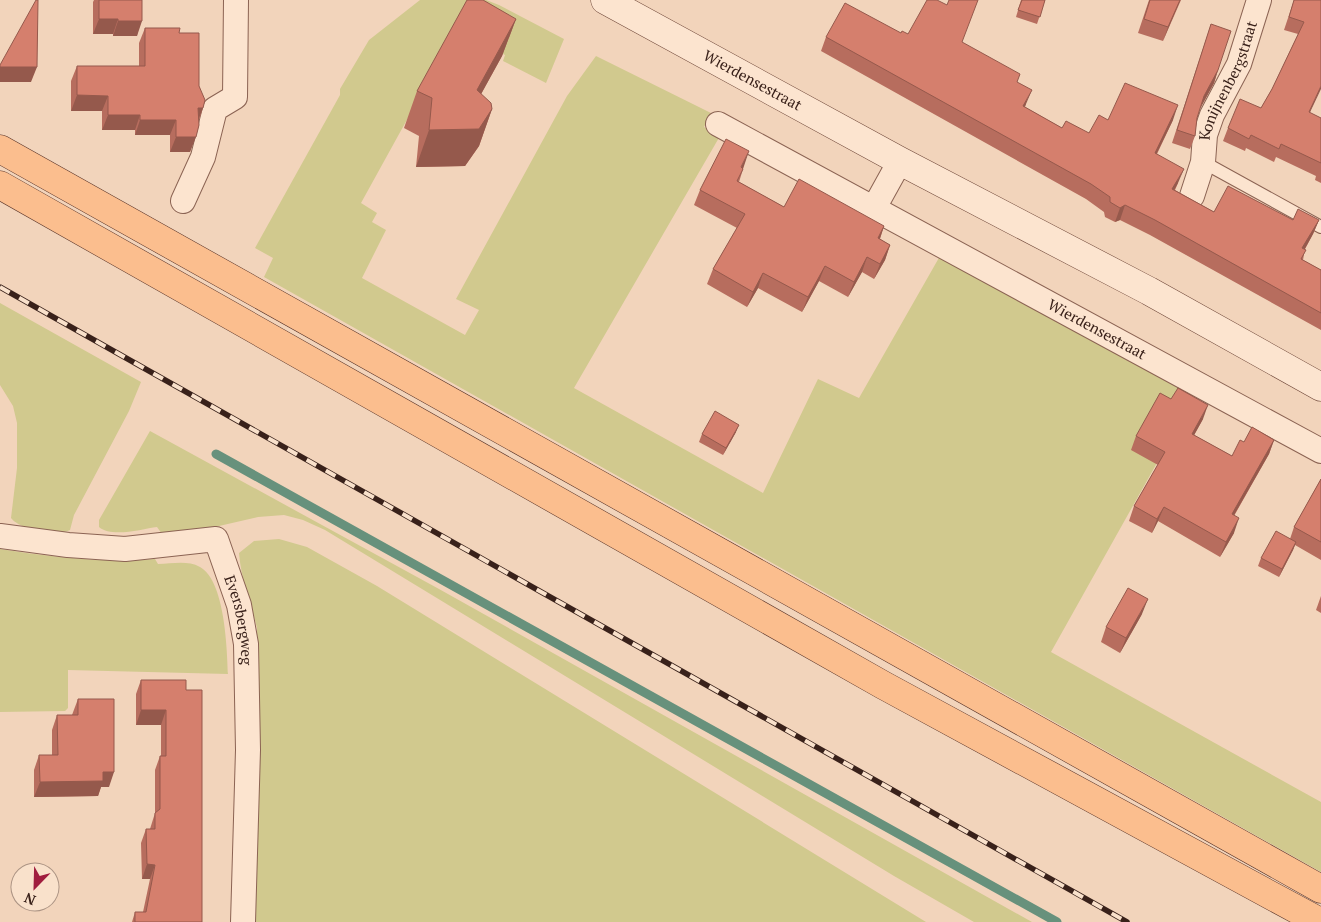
<svg xmlns="http://www.w3.org/2000/svg" width="1321" height="922" viewBox="0 0 1321 922" font-family="'PT Serif',serif">
	<style>
		.green { fill: #d1c98e }
		.lines { fill: none; stroke-linecap: round; stroke-linejoin: round }
		.stream { stroke: #67917c; stroke-width: 9 }
		.lane-casing { stroke: #8b6353; stroke-width: 14 }
		.street-casing { stroke: #8b6353; stroke-width: 26 }
		.secondary-casing { stroke: #6d4537; stroke-width: 29 }
		.primary-casing { stroke: #583328; stroke-width: 29 }
		.lane { stroke: #fce4cf; stroke-width: 12 }
		.street { stroke: #fce4cf; stroke-width: 24 }
		.secondary { stroke: #fce4cf; stroke-width: 28 }
		.primary { stroke: #fbbe8e; stroke-width: 28 }
		.rail-casing { stroke: #39211a; stroke-width: 5.5 }
		.rail { stroke: #f9e1cb; stroke-width: 4; stroke-dasharray: 11; stroke-linecap: butt }
		.wall { fill: #b76d5e }
		.shaded-wall { fill: #95594c }
		.building { fill: #d57f6d; stroke: #95594c }
		.labels { text-anchor: middle; stroke-width: 4.5; stroke-linejoin: round; paint-order: stroke }
		.street-label { font-size: 15px; fill: #39211a; stroke: #f9e1cb }
	</style>
	<rect width="100%" height="100%" fill="#f2d4bb"/>
	<g class="green">
		<path d="M420 0H486L499 5 564 39 546 83 503 61 505 55 457 29 361 203 377 213 372 222 386 230 362 278 465 335 479 310 456 299 567 96 596 56 711 113 704 127 720 136 574 388 763 493 818 379 859 398 940 256 1195 395 1051 652 1321 802V872L264 277 273 258 255 248 340 95V89L369 40Z"/>
		<path d="M0 303 141 382 129 411 74 515 70 530C57 537 20 530 11 518L17 468V423L13 406 0 385Z"/>
		<path d="M150 431 439 589 1032 922H974L894 876 325 530 303 520 284 515 258 517 193 532 162 534 157 527C142 529 112 538 99 527V520Z"/>
		<path d="M279 539 307 547 377 586 926 922H256L257 628C251 603 241 579 239 553L254 541Z"/>
		<path d="M0 549C51 557 103 563 155 559L158 564C172 564 187 560 200 567 225 581 227 648 228 674L68 670V708L65 711 0 712Z"/>
	</g>
	<g class="lines">
		<path class="stream" d="M216 454 1057 922"/>
		<defs>
			<path id="lane" d="M1203 162 1321 227"/>
			<g id="street">
				<path id="s1" d="M718 124 1321 451"/>
				<path id="s2" d="M1192 196 1203 162 1205 135 1212 115 1239 64 1259 0"/>
				<path d="M183 201 203 157 215 109 235 97 236 0"/>
				<path d="M874 208 900 161"/>
				<path id="s3" d="M0 536 68 545 125 549 216 539 239 605 246 644 248 750 243 922"/>
			</g>
			<g id="secondary">
				<path id="s4" d="M605 0 900 161 1149 291 1321 387"/>
			</g>
			<g id="primary">
				<path d="M0 149 1321 889"/>
				<path d="M0 185 883 685 1320 922"/>
			</g>
		</defs>
		<use href="#lane" class="lane-casing"/>
		<use href="#street" class="street-casing"/>
		<use href="#secondary" class="secondary-casing"/>
		<use href="#primary" class="primary-casing"/>
		<use href="#lane" class="lane"/>
		<use href="#street" class="street"/>
		<use href="#secondary" class="secondary"/>
		<use href="#primary" class="primary"/>
		<defs>
			<path id="rail" d="M0 287 1127 922"/>
		</defs>
		<use href="#rail" class="rail-casing"/>
		<use href="#rail" class="rail"/>
	</g>
	<g class="wall">
		<path d="M94 0H142L137 36H113V34H93V2Z"/>
		<path d="M1021 0H1045L1037 24 1016 17Z"/>
		<path d="M1149 0H1181L1163 41 1138 33Z"/>
		<path d="M1294 0H1321L1310 113 1321 118V183L1315 180 1316 176 1276 157 1274 162 1246 148 1245 151 1223 141 1228 128 1261 108 1272 89 1298 34 1284 30Z"/>
		<path d="M516 19 502 56 481 94 492 109 479 146 465 166 416 167 419 136 404 128 417 91Z"/>
		<path d="M1211 24 1218 70 1214 83 1200 108 1197 118 1195 136 1190 149 1172 143Z"/>
		<path d="M145 28 179 33 199 86 203 108 199 120 190 152H170V135H135V130H102V111H71V81L77 66H139V43Z"/>
		<path d="M901 33 908 34 1017 82 1026 104 1025 107 1062 128 1089 133 1108 120H1173L1157 154 1178 183 1175 190 1214 212 1293 220H1319L1313 234 1305 249 1303 260 1321 270V330L1150 235 1120 220 1115 222 1105 217 1104 212 1086 199 821 51 826 37Z"/>
		<path d="M744 166 739 182 784 207 884 226 880 239 890 245 885 260 874 279 862 272 848 297 819 281 802 312 758 288 747 307 707 284 713 269 737 228 694 205 700 190Z"/>
		<path d="M1171 399 1203 419 1194 435 1232 456 1244 442 1274 440 1269 454 1234 516V533L1220 557 1158 521 1152 533 1129 521 1134 506 1158 465 1131 450 1136 436Z"/>
		<path d="M736 432 723 455 699 442 702 434Z"/>
		<path d="M1321 479V560L1295 545 1293 550 1279 577 1258 566 1261 558 1290 539 1294 527Z"/>
		<path d="M1321 596V613L1316 610Z"/>
		<path d="M1142 614 1120 653 1101 642 1106 627Z"/>
		<path d="M141 680 186 690 202 922H132L135 912H143L150 879H142L141 843 146 829H150L155 813V770L160 756H161V725H136V694Z"/>
		<path d="M78 699 109 787H101L98 796 34 797V770L39 755H52V730L57 715H72Z"/>
	</g>
	<g class="shaded-wall">
		<path d="M1180 0 1163 41 1168 27Z"/>
		<path d="M99 19H118L113 34H93Z"/>
		<path d="M516 19 502 56 463 127 477 90Z"/>
		<path d="M118 21H142L137 36H113Z"/>
		<path d="M0 67H37L31 82H0Z"/>
		<path d="M1218 70 1214 83 1200 109 1204 96Z"/>
		<path d="M1321 86V89L1304 125 1309 112Z"/>
		<path d="M1032 90 1026 104 1018 120 1023 106Z"/>
		<path d="M77 95 108 96 102 111H71Z"/>
		<path d="M1178 105 1173 120 1150 167 1155 153Z"/>
		<path d="M198 108H203L197 123Z"/>
		<path d="M492 109 479 146 465 166 416 167 429 130Z"/>
		<path d="M108 115H140L135 130H102Z"/>
		<path d="M140 120H176L170 135H135Z"/>
		<path d="M176 137H196L190 152H170Z"/>
		<path d="M749 151 744 166 735 182 741 167Z"/>
		<path d="M1184 169 1178 183 1167 203 1172 189Z"/>
		<path d="M1125 205 1120 220 1115 222 1120 208Z"/>
		<path d="M1319 220 1313 234 1297 263 1302 248Z"/>
		<path d="M884 226 879 241 878 238Z"/>
		<path d="M890 245 885 260 874 279 880 264Z"/>
		<path d="M867 257 862 272 848 297 854 282Z"/>
		<path d="M825 266 819 281 802 312 808 297Z"/>
		<path d="M763 273 758 288 747 307 753 292Z"/>
		<path d="M1208 405 1203 419 1187 448 1192 434Z"/>
		<path d="M739 425 736 432 723 455 726 448Z"/>
		<path d="M1274 440 1269 454 1226 529 1232 514Z"/>
		<path d="M1164 507 1158 521 1152 533 1157 519Z"/>
		<path d="M1239 518 1234 533 1220 557 1226 542Z"/>
		<path d="M1296 542 1293 550 1279 577 1282 569Z"/>
		<path d="M1148 599 1142 614 1120 653 1126 638Z"/>
		<path d="M141 710H166L161 725H136Z"/>
		<path d="M103 772H114L109 787H101L98 796 34 797 40 782Z"/>
		<path d="M147 864 155 865 150 879H142Z"/>
	</g>
	<g class="building">
		<path d="M36 0H38L37 67H0V65Z"/>
		<path d="M99 0H142V21H118V19H99Z"/>
		<path d="M467 0H483L516 19 477 90 491 103 492 109 479 129 429 130 432 98 417 91Z"/>
		<path d="M927 0H937L947 5 949 0H978L962 42 1020 74 1017 82 1032 90 1023 106 1062 128 1066 121 1089 133 1099 115 1108 120 1125 83 1178 105 1155 153 1184 169 1172 189 1214 212 1228 186 1293 220 1298 209 1319 220 1302 248 1306 250 1301 259 1321 270V313L1155 220 1125 205 1120 208 1110 202V197L1091 184 826 37 845 3 901 33 902 31 908 34Z"/>
		<path d="M1022 0H1045L1040 17 1018 10Z"/>
		<path d="M1150 0H1180L1168 27 1144 19Z"/>
		<path d="M1294 0H1321V86L1309 112 1321 118V163L1281 144 1279 149 1251 135 1249 139 1228 128 1240 99 1261 108 1272 89 1304 22 1289 17Z"/>
		<path d="M1211 24 1231 31 1218 70 1204 96 1197 118 1195 136 1177 130Z"/>
		<path d="M145 28H180L179 33H199V86L205 100 203 108H198L199 125 196 137H176V120H140V115H108V96L77 95V66H145Z"/>
		<path d="M726 139 749 151 741 167 743 169 737 181 784 207 799 179 884 226 878 238 890 245 880 264 867 257 854 282 825 266 808 297 763 273 753 292 713 269 745 214 700 190Z"/>
		<path d="M1178 388 1208 405 1192 434 1232 456 1240 440 1244 442 1252 427 1274 440 1232 514 1239 518 1226 542 1164 507 1157 519 1134 506 1165 452 1136 436 1160 393 1171 399Z"/>
		<path d="M715 411 739 425 726 448 702 434Z"/>
		<path d="M1321 479V542L1294 527Z"/>
		<path d="M1276 531 1296 542 1282 569 1261 558Z"/>
		<path d="M1128 588 1148 599 1126 638 1106 627Z"/>
		<path d="M141 680H186V690H202V922H135V912H146L155 865 147 864 146 829H155V813L160 809V756H166V710H141Z"/>
		<path d="M78 699H114V772H103V781L40 782 39 755H58L57 715H78Z"/>
	</g>
	<g class="labels">
		<g class="street-label">
			<text dy="5" stroke="none"><textPath href="#s4" startOffset="168">Wierdensestraat</textPath></text>
			<text dy="5" stroke="none"><textPath href="#s2" startOffset="122">Konijnenbergstraat</textPath></text>
			<text dy="5" stroke="none"><textPath href="#s1" startOffset="431">Wierdensestraat</textPath></text>
			<text dy="5" stroke="none"><textPath href="#s3" startOffset="302">Eversbergweg</textPath></text>
		</g>
	</g>
	<g transform="translate(35 887) rotate(203)"><circle r="24" fill="#f9e1cb" stroke="#ac9484"/>
	<path d="M0-4L9 19L0 12L-9 19Z" fill="#a01d3e"/>
	<text y="-8" font-size="14" font-weight="bold" text-anchor="middle" fill="#39211a">N</text>
	</g>
</svg>
